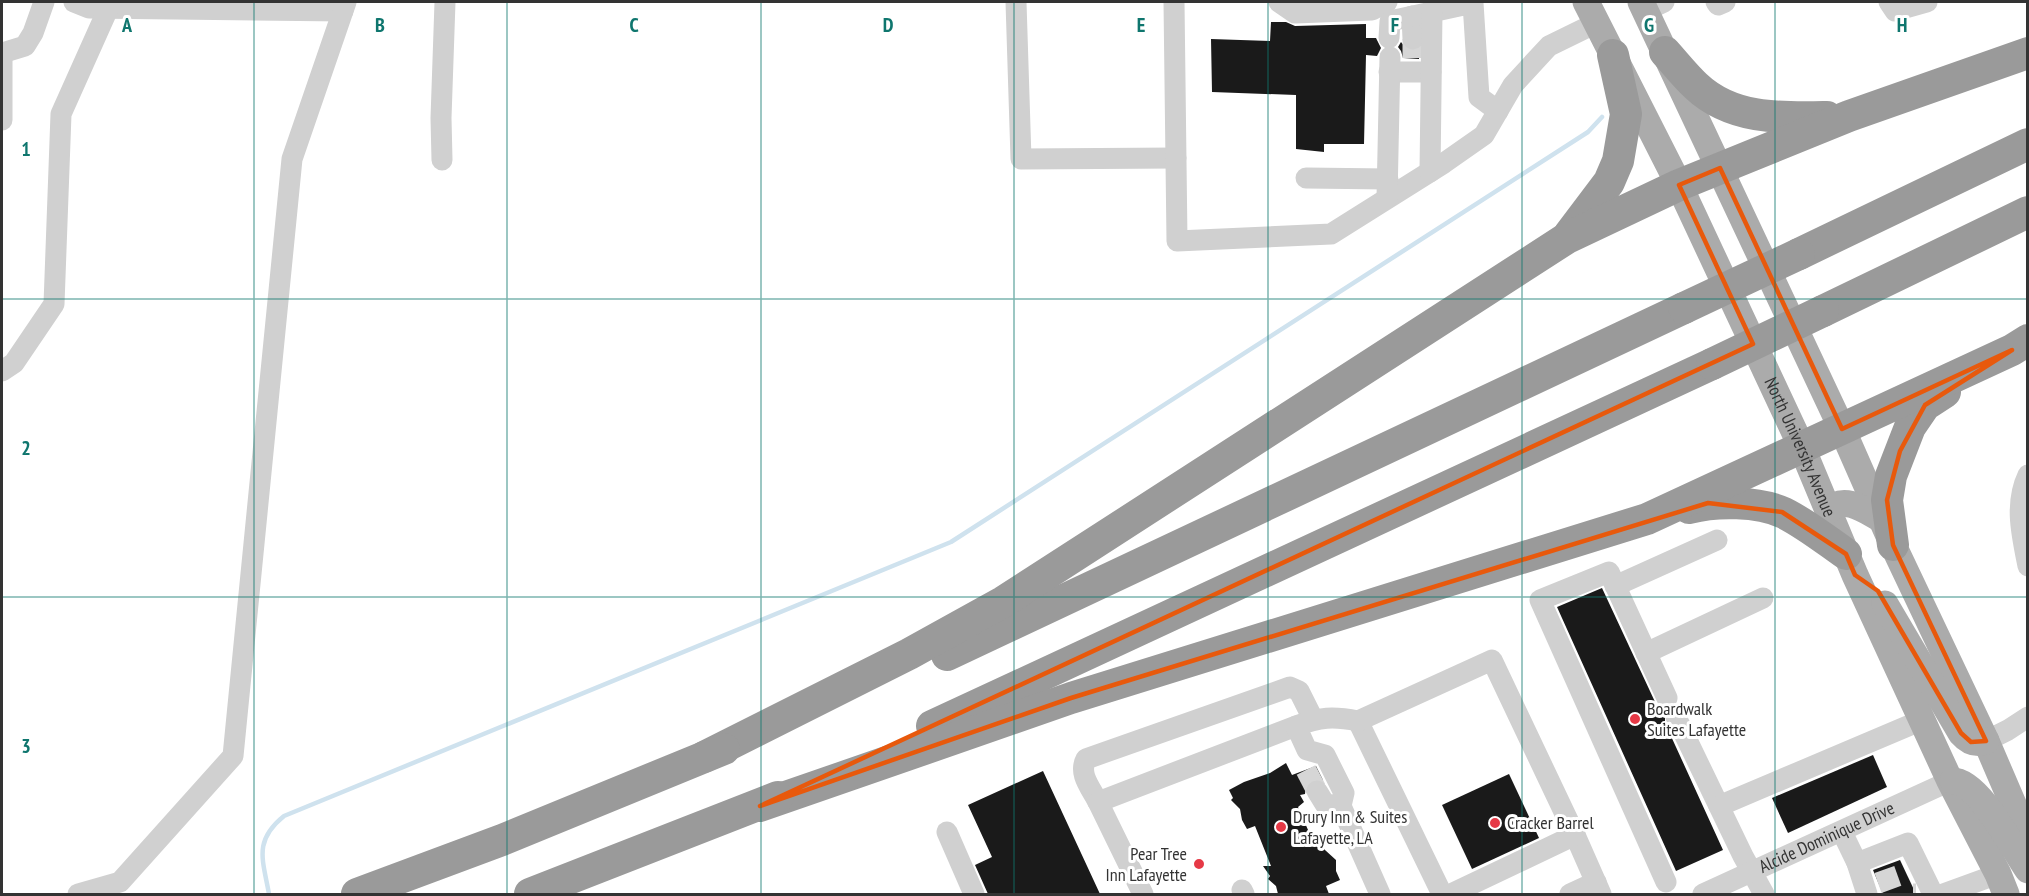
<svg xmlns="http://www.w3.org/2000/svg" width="2029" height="896" viewBox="0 0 2029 896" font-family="'PT Sans Narrow',sans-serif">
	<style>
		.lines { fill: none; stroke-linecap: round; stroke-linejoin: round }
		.stream { stroke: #cfe2ee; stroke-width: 4.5 }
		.building { fill: #1a1a1a }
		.minor-tunnel { stroke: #d6d6d6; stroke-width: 21; stroke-dasharray: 21 10; stroke-linecap: butt }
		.minor { stroke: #d0d0d0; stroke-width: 21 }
		.major { stroke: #ababab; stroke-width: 27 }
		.highway { stroke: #9a9a9a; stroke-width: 32 }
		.highway-bridge { stroke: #9a9a9a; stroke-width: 32 }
		.marked { fill: none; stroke: #e8590c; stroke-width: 4.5; stroke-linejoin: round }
		.grid { fill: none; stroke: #0f766e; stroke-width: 1.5; stroke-opacity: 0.55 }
		.poi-dot { fill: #e63946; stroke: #fff; stroke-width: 2 }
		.labels { text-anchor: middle; stroke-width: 6; stroke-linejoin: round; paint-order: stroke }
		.street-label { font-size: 18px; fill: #333; stroke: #fff }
		.poi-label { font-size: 18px; fill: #333; stroke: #fff; text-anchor: start }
		.grid-label { font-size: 20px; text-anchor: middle; font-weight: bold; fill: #0f766e; stroke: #fff; stroke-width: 6; stroke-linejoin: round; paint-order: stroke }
	</style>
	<rect width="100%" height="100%" fill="#fff"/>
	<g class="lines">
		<path class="stream" d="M269 894C263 860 253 841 284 816L951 542 1588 132 1602 117"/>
	</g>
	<g class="building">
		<path d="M1271 22H1286L1295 26 1366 24V38H1376L1381 48 1377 56 1366 55 1364 144H1324V152L1296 149V95L1212 92 1211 39 1270 41Z"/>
		<path d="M1401 42 1408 51 1419 50V59L1403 58 1401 51 1398 47Z"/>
		<path d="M1602 588 1656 704 1665 711V723L1723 850 1676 871 1557 607Z"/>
		<path d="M1873 755 1887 787 1788 833 1772 798Z"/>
		<path d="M1286 763 1292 775 1316 766 1323 780 1316 778 1306 784 1305 794 1300 795 1304 802 1298 807 1315 846 1321 842 1325 850 1336 860V871L1340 880 1326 886 1329 894H1278L1276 886 1268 879 1270 876 1263 866H1271L1255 826 1247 829 1242 820 1240 809 1231 800 1233 798 1229 790 1244 782 1270 773Z"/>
		<path d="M1043 771 1100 894H988L975 865 992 857 968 805Z"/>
		<path d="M1509 774 1539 838 1472 869 1442 805Z"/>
		<path d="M1900 860 1916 894H1883L1873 870Z"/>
	</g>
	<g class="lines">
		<g class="minor-tunnel">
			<path d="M1413 39V58"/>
			<path d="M1306 770 1317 791"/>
			<path d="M1878 883 1906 873"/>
			<path d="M1913 894H1916"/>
		</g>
		<g class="minor">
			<path d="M74 2 89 8 343 11"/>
			<path d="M1016 2 1021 159 1176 158"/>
			<path d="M1174 2 1177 241 1331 234 1444 163 1484 135 1513 85 1549 46 1596 23"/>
			<path d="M1279 2 1295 13 1372 10 1387 2"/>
			<path d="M1716 2 1718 5 1725 2"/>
			<path d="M1889 2 1895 11 1927 2"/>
			<path d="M1645 11 1664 2"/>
			<path d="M1412 16 1413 39"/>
			<path d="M1389 38 1390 21 1473 3 1479 97 1498 111"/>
			<path d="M2 53 25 46 33 33 44 2"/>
			<path d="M2 58V120"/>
			<path d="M1389 72H1431"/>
			<path d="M442 160 441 118 445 2"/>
			<path d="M1430 172 1432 12"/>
			<path d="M1306 178 1388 179"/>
			<path d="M1387 198 1390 57"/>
			<path d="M2 371 14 363 54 304 61 114 108 9"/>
			<path d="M2028 475C2014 504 2022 536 2028 566"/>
			<path d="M1615 586 1717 540"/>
			<path d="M1646 653 1763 598"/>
			<path d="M1676 717 1743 856 1764 894"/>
			<path d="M1358 721 1442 894"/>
			<path d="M1986 741 2008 730 2028 717"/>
			<path d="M1317 791 1325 804 1341 806"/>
			<path d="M1098 802C1091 788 1078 774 1086 759L1290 687 1299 691 1313 719"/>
			<path d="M1719 806 1922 720"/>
			<path d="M947 832 974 894"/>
			<path d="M1842 832 1857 863 1867 894"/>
			<path d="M1857 863 1908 843 1933 894"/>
			<path d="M1666 882 1540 600 1609 572 1667 698"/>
			<path d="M1242 890 1244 894"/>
			<path d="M78 894 120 882 233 756 292 159 346 2"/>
			<path d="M1143 894 1098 802 1296 726"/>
			<path d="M1380 894 1341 806 1344 793 1325 755 1307 750 1296 726C1320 717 1333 716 1358 721L1492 660 1575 835 1601 894"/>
			<path d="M1451 894 1575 835"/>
			<path d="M1570 894 1596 882"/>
			<path id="s1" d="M1703 894 1950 781"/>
			<path d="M1943 894 1998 874"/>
		</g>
		<g class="major">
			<path id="s2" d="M1586 2 1679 185 1802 448 1855 575 1950 781 1998 874 2006 894"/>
			<path d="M1641 2 1842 429 1893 545 1986 741 2028 839"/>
			<path d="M1828 511C1844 494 1865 510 1881 519"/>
			<path d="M1885 604 1961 733C1968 741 1975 745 1986 741"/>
			<path d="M1953 781C1979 781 2013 849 2028 870"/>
		</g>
		<g class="highway">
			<path d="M1665 52C1675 63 1685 76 1696 86 1732 120 1781 118 1827 117"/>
			<path d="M1569 235 1609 182 1618 161 1626 114 1613 55"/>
			<path d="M1799 254 2028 144"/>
			<path d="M1823 311 2028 212"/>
			<path d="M1689 508C1716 501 1758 501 1784 513 1806 524 1826 540 1846 554"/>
			<path d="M1893 545 1887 500 1891 476 1910 427 1925 405 1945 392"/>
			<path d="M947 655 1684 308"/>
			<path d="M932 726 1712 364"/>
			<path d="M704 757 909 654 1003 602 1567 238 1679 185 1849 116 2028 53"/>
			<path d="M760 806 1071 698 1647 519 2012 350 2028 340"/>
			<path d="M357 894 502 840 724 749"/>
			<path d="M530 894 778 797"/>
		</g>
		<g class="highway-bridge">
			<path d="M1684 308 1799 254"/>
			<path d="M1712 364 1823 311"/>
		</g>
	</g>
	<path class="marked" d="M1720 168 1842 429 2012 350 1925 405 1900 451 1887 500 1893 545 1986 741 1971 742 1961 733 1878 591 1855 575 1846 554 1782 512 1708 503 1071 698 760 806 1753 344 1679 185Z"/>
	<path class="grid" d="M254 2V894M507 2V894M761 2V894M1014 2V894M1268 2V894M1522 2V894M1775 2V894M2 299H2028M2 597H2028"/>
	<g class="poi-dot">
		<circle cx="1635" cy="719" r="6"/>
		<circle cx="1495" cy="823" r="6"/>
		<circle cx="1281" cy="827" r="6"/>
		<circle cx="1199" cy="864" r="6"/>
	</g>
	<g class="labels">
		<g class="street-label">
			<text dy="6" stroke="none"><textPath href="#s2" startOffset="494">North University Avenue</textPath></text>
			<text dy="6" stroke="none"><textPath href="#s1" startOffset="136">Alcide Dominique Drive</textPath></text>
		</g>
		<g class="poi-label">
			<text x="1647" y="715">Boardwalk<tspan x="1647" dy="21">Suites Lafayette</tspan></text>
			<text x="1293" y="823">Drury Inn &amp; Suites<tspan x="1293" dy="21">Lafayette, LA</tspan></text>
			<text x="1507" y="829">Cracker Barrel</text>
			<text x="1187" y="860" text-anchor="end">Pear Tree<tspan x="1187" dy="21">Inn Lafayette</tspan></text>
		</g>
	</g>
	<g class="grid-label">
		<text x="127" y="32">A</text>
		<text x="380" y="32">B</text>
		<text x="634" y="32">C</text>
		<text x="888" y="32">D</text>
		<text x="1141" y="32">E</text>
		<text x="1395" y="32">F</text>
		<text x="1649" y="32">G</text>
		<text x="1902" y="32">H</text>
		<text x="26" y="156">1</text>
		<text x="26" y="455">2</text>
		<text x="26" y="753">3</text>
	</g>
	<rect width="2029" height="896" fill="none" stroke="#333333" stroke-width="6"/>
</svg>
